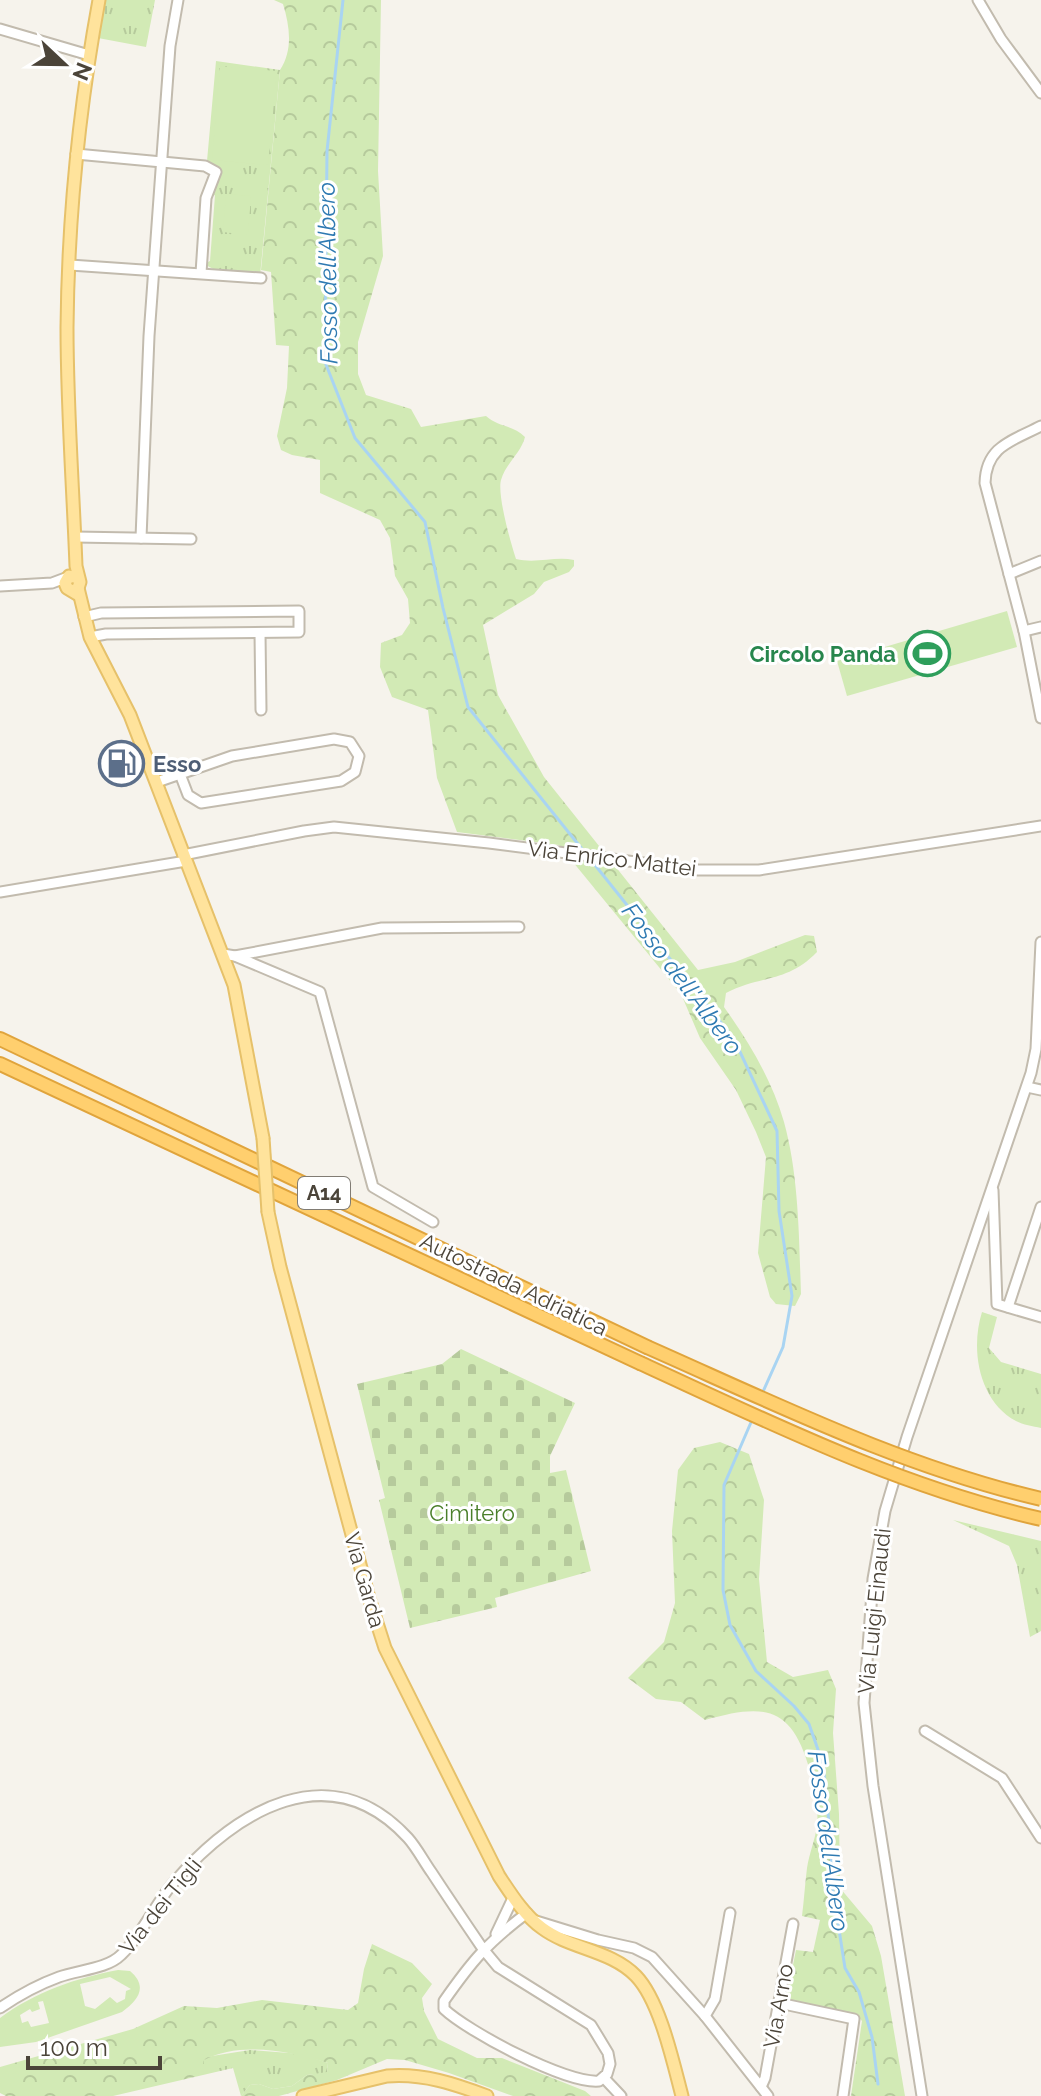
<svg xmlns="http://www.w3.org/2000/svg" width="1041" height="2096" viewBox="0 0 1041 2096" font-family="Raleway,sans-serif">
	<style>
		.grass { fill: url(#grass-tufts) }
		.forest { fill: url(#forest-crowns) }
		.cemetery { fill: url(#cemetery-stones) }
		.garden { fill: #d2eab5; fill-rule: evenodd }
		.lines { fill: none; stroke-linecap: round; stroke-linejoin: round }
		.stream { stroke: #a9d4f2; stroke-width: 3 }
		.minor-casing { stroke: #c2bbae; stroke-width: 13 }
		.major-casing { stroke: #e6c16a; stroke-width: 15 }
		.highway-casing { stroke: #e0a43c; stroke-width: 16 }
		.minor { stroke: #fff; stroke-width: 9 }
		.major { stroke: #ffe39c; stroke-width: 11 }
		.highway { stroke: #ffcf6e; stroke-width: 12 }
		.major-bridge-casing { stroke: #e6c16a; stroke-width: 15; stroke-linecap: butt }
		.highway-bridge-casing { stroke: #e0a43c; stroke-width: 16; stroke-linecap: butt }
		.major-bridge { stroke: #ffe39c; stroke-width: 11 }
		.highway-bridge { stroke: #ffcf6e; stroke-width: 12 }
		.labels { text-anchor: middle; stroke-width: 6; stroke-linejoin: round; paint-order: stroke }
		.shield { fill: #fff; stroke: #817c74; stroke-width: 2 }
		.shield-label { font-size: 20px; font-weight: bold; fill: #4b4439 }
		.leisure-label { font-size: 22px; font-weight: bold; fill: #27864d; stroke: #fff; text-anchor: end }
		.service-label { font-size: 22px; font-weight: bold; fill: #4e5e75; stroke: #fff; text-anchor: start }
		.street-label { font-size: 22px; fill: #4b4439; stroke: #fff }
		.park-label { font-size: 22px; fill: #4a7f2a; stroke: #fff }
		.water-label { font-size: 24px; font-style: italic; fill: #2e7ab2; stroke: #fff }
	</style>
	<defs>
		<pattern id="grass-tufts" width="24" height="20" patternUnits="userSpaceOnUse" patternTransform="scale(2)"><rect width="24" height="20" fill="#d2eab5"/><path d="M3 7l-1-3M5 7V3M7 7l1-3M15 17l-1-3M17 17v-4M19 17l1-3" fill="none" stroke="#b6ca9c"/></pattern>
		<pattern id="forest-crowns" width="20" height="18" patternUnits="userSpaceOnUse" patternTransform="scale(2)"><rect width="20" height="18" fill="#d2eab5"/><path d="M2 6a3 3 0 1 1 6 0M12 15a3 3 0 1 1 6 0" fill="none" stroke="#b6ca9c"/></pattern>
		<pattern id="cemetery-stones" width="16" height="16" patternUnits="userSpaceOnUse" patternTransform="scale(2)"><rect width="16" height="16" fill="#d2eab5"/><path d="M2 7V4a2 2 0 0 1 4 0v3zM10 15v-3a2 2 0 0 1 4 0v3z" fill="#b6ca9c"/></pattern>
	</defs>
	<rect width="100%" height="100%" fill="#f6f3ec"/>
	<g class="grass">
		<path d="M105 0H155L146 47 98 38Z"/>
		<path d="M216 61 280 70 260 276 217 271 204 264 210 261 215 195 209 198 218 180 219 169 207 161Z"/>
		<path d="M982 1312 997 1317 989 1348 1001 1362 1041 1374V1428C1033 1426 1023 1425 1016 1421 979 1401 970 1350 982 1312Z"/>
		<path d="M953 1520 1041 1541V1631L1030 1637 1017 1565 1009 1546Z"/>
		<path d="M250 2050 302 2054 328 2063 327 2073 307 2075 292 2086 273 2089 259 2084 250 2085 241 2096 233 2068 203 2075V2060L212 2056Z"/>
	</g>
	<g class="forest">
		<path d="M274 0H381L378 171 383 256 358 342V374L366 395 411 409 421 427 486 416C498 427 513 425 525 437 521 453 506 463 501 480 497 495 511 544 516 559 536 564 555 556 574 560V566L569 572 544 582 534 594 483 625 498 695 544 777 698 970 735 962 805 935 814 936 817 952C787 983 761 975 726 993L724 1007C749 1042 772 1080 784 1122 799 1176 799 1238 801 1294L795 1306 776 1304 770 1297 758 1253 766 1157 756 1132 736 1090 700 1038 681 994 559 845 457 832 437 778 428 710 392 697 380 667 381 643 402 635 410 623 408 599 395 576 390 538 380 520 320 493V460L292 455 281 450 277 436 287 388 289 346 276 345 271 272 261 270 280 70C293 50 290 27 283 4Z"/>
		<path d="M720 1442 749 1454 764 1500 759 1579 767 1662 793 1677 828 1670 836 1689 833 1733 839 1814 840 1888 872 1926 881 1956 905 2096H851L862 2021 857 2015 786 2000 796 1950 813 1952 820 1920 802 1916C804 1900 805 1884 807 1868 809 1854 815 1840 817 1826 819 1808 814 1788 810 1771 792 1706 765 1703 705 1720L681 1702 656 1699 628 1678 664 1642 675 1603 672 1531 678 1470 694 1448Z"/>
		<path d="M372 1944 412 1963 432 1984 422 1998 424 2011 438 2039 477 2058H502L585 2091 591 2096H513L449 2073 405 2060 387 2059 337 2080 279 2096H241L250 2085 259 2084 273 2089 292 2086 307 2075 327 2072 328 2063C291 2051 239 2041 204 2060L203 2075 113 2096H6L0 2093V2067L133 2029 184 2006 217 2008 262 2000 348 2010 358 2003 364 1969Z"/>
	</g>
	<path class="cemetery" d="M461 1349 575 1403 550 1456V1473L566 1470 591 1571 495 1598 497 1607 410 1628 379 1500 385 1498 357 1384 442 1364Z"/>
	<g class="garden">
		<path d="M220 66 277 71 268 165 212 160Z"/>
		<path d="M226 194 251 196 248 235 223 232Z"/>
		<path d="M1007 611 1017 647 847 696 837 661Z"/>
		<path d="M118 1970 130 1971C148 1986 139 2000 122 2012L36 2042 0 2047V2018C35 1992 76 1978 118 1970ZM110 1977 131 1989 126 1991 125 1999 117 2003 110 1997 95 2009 85 2006 80 1984ZM43 2001 49 2023 31 2027 28 2021 22 2023 20 2015 30 2009 32 2012 40 2009 38 2002Z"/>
	</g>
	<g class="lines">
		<g class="stream">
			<path d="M343 0 327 151 325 362 355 438 425 522 443 608 468 707 586 854"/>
			<path d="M591 860 734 1039 777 1131 779 1211 792 1296 783 1347 762 1394"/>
			<path d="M752 1420 724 1485 723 1590 730 1625 756 1671 794 1706 809 1724 823 1764 830 1833 833 1891 845 1968 859 1992 872 2037 878 2084"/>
		</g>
		<defs>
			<g id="minor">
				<path d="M978 0 1001 39 1041 93"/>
				<path d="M0 29 89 55"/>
				<path d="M76 154 205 166 216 172 206 198 201 273"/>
				<path d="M70 265 261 278"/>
				<path d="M1041 426C1012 441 986 446 985 483L1024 631 1041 718"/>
				<path d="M75 537 191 539"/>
				<path d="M141 538 149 336 170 46 178 0"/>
				<path d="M1009 574 1041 561"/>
				<path d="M0 586 52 583 68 577"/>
				<path d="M84 617 101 613 299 611V632L106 634 90 637"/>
				<path d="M1024 631 1041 627"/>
				<path d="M260 633 261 710"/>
				<path d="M157 782 232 756 334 739 350 742 359 756 355 772 341 781 201 803 188 795 180 774"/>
				<path d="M183 855 304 831 334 827 489 843 698 870H759L1041 826"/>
				<path d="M0 892 186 861"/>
				<path d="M223 954 235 956 320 992 373 1187 433 1222"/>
				<path d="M235 956 382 928 519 927"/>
				<path d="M1027 1087 1041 1090"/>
				<path d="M993 1190 997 1304 1041 1317"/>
				<path d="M1008 1307 1041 1207"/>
				<path d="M925 1731 1002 1778 1041 1838"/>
				<path d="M533 1920 598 1940 634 1948 652 1957 705 2016 768 2096"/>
				<path d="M496 1934 513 1898"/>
				<path d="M779 2003 854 2019 843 2096"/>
				<path d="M0 2008C19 1995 37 1985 59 1977 78 1970 107 1969 121 1955 143 1934 155 1903 175 1881 236 1811 330 1753 408 1838 417 1848 424 1862 432 1873 449 1899 466 1924 483 1949L498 1967 591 2025 608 2053 610 2064 607 2074 599 2081C566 2084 467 2031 444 2009V2001C472 1961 487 1943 527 1913"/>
				<path d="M705 2016 715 1999 730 1913"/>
				<path d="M604 2078 621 2096"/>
				<path d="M761 2087 765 2078 793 1924"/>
				<path d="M922 2096 873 1786 864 1703 873 1579 885 1511 907 1437 1031 1073 1036 1049 1041 942"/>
			</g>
			<g id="major">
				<path d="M78 588 90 637 130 715 234 985 263 1138"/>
				<path d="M74 591 78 588 80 582 76 566C73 487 67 408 67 328 68 218 79 109 99 0"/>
				<path d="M77 594 67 588 65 583 69 576 78 578"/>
				<path d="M268 1212 280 1267 369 1598 385 1648 499 1876C511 1894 524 1915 542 1928 570 1949 611 1950 636 1976 660 2001 673 2062 682 2096"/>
				<path d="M303 2096 387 2076C423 2073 455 2084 487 2096"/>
			</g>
			<g id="highway">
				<path d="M0 1039 647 1347"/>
				<path d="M0 1064 640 1363"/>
			</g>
		</defs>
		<use href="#minor" class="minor-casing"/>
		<use href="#major" class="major-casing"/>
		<use href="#highway" class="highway-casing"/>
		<use href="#minor" class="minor"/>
		<use href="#major" class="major"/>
		<use href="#highway" class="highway"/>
		<defs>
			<path id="major-bridge" d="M263 1138 268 1212"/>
			<g id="highway-bridge">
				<path d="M647 1347C776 1404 903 1467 1041 1499"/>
				<path d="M640 1363C771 1423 900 1487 1041 1519"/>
			</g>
		</defs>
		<use href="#major-bridge" class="major-bridge-casing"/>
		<use href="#highway-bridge" class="highway-bridge-casing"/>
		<use href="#major-bridge" class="major-bridge"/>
		<use href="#highway-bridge" class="highway-bridge"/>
	</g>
	<defs>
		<symbol id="stadium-ring" viewBox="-11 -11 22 22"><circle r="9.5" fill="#fff" stroke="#2e9e5b" stroke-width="1.5"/><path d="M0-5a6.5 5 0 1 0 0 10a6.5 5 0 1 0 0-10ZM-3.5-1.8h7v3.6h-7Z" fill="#2e9e5b"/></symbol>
		<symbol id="fuel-ring" viewBox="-11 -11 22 22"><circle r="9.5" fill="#fff" stroke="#5c6f8a" stroke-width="1.5"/><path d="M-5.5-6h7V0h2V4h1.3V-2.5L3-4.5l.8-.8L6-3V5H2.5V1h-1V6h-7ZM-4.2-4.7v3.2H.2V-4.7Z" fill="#5c6f8a"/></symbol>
	</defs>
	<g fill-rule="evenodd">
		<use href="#stadium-ring" x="902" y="628" width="51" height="51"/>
		<use href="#fuel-ring" x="96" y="738" width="51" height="51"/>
	</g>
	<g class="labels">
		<rect class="shield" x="298" y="1177" width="52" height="32" rx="6"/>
		<g class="shield-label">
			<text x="324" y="1200">A14</text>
		</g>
		<g class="leisure-label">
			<text x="896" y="662">Circolo Panda</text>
		</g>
		<g class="service-label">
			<text x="153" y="772">Esso</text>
		</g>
		<g class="street-label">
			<text transform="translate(612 858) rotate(7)" y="8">Via Enrico Mattei</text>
			<text transform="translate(514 1284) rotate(26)" y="8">Autostrada Adriatica</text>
			<text transform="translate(365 1580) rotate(74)" y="8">Via Garda</text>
			<text transform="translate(874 1611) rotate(-84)" y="8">Via Luigi Einaudi</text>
			<text transform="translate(160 1906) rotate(-51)" y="8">Via dei Tigli</text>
			<text transform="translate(778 2006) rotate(-80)" y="8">Via Arno</text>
		</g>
		<g class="park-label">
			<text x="472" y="1521">Cimitero</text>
		</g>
		<g class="water-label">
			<text transform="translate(328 273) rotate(-91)" y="8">Fosso dell'Albero</text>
			<text transform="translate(682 979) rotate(53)" y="8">Fosso dell'Albero</text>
			<text transform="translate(828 1841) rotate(82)" y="8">Fosso dell'Albero</text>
		</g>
	</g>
	<g transform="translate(64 64) rotate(112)" stroke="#ffffff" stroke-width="6" paint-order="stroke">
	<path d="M0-6L14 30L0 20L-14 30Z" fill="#4b4439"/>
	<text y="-12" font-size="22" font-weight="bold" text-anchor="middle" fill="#4b4439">N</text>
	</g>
	<path d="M28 2056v12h132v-12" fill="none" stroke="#4b4439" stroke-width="4"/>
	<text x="40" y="2056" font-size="24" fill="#4b4439" stroke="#ffffff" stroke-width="6" paint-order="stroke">100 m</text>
</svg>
